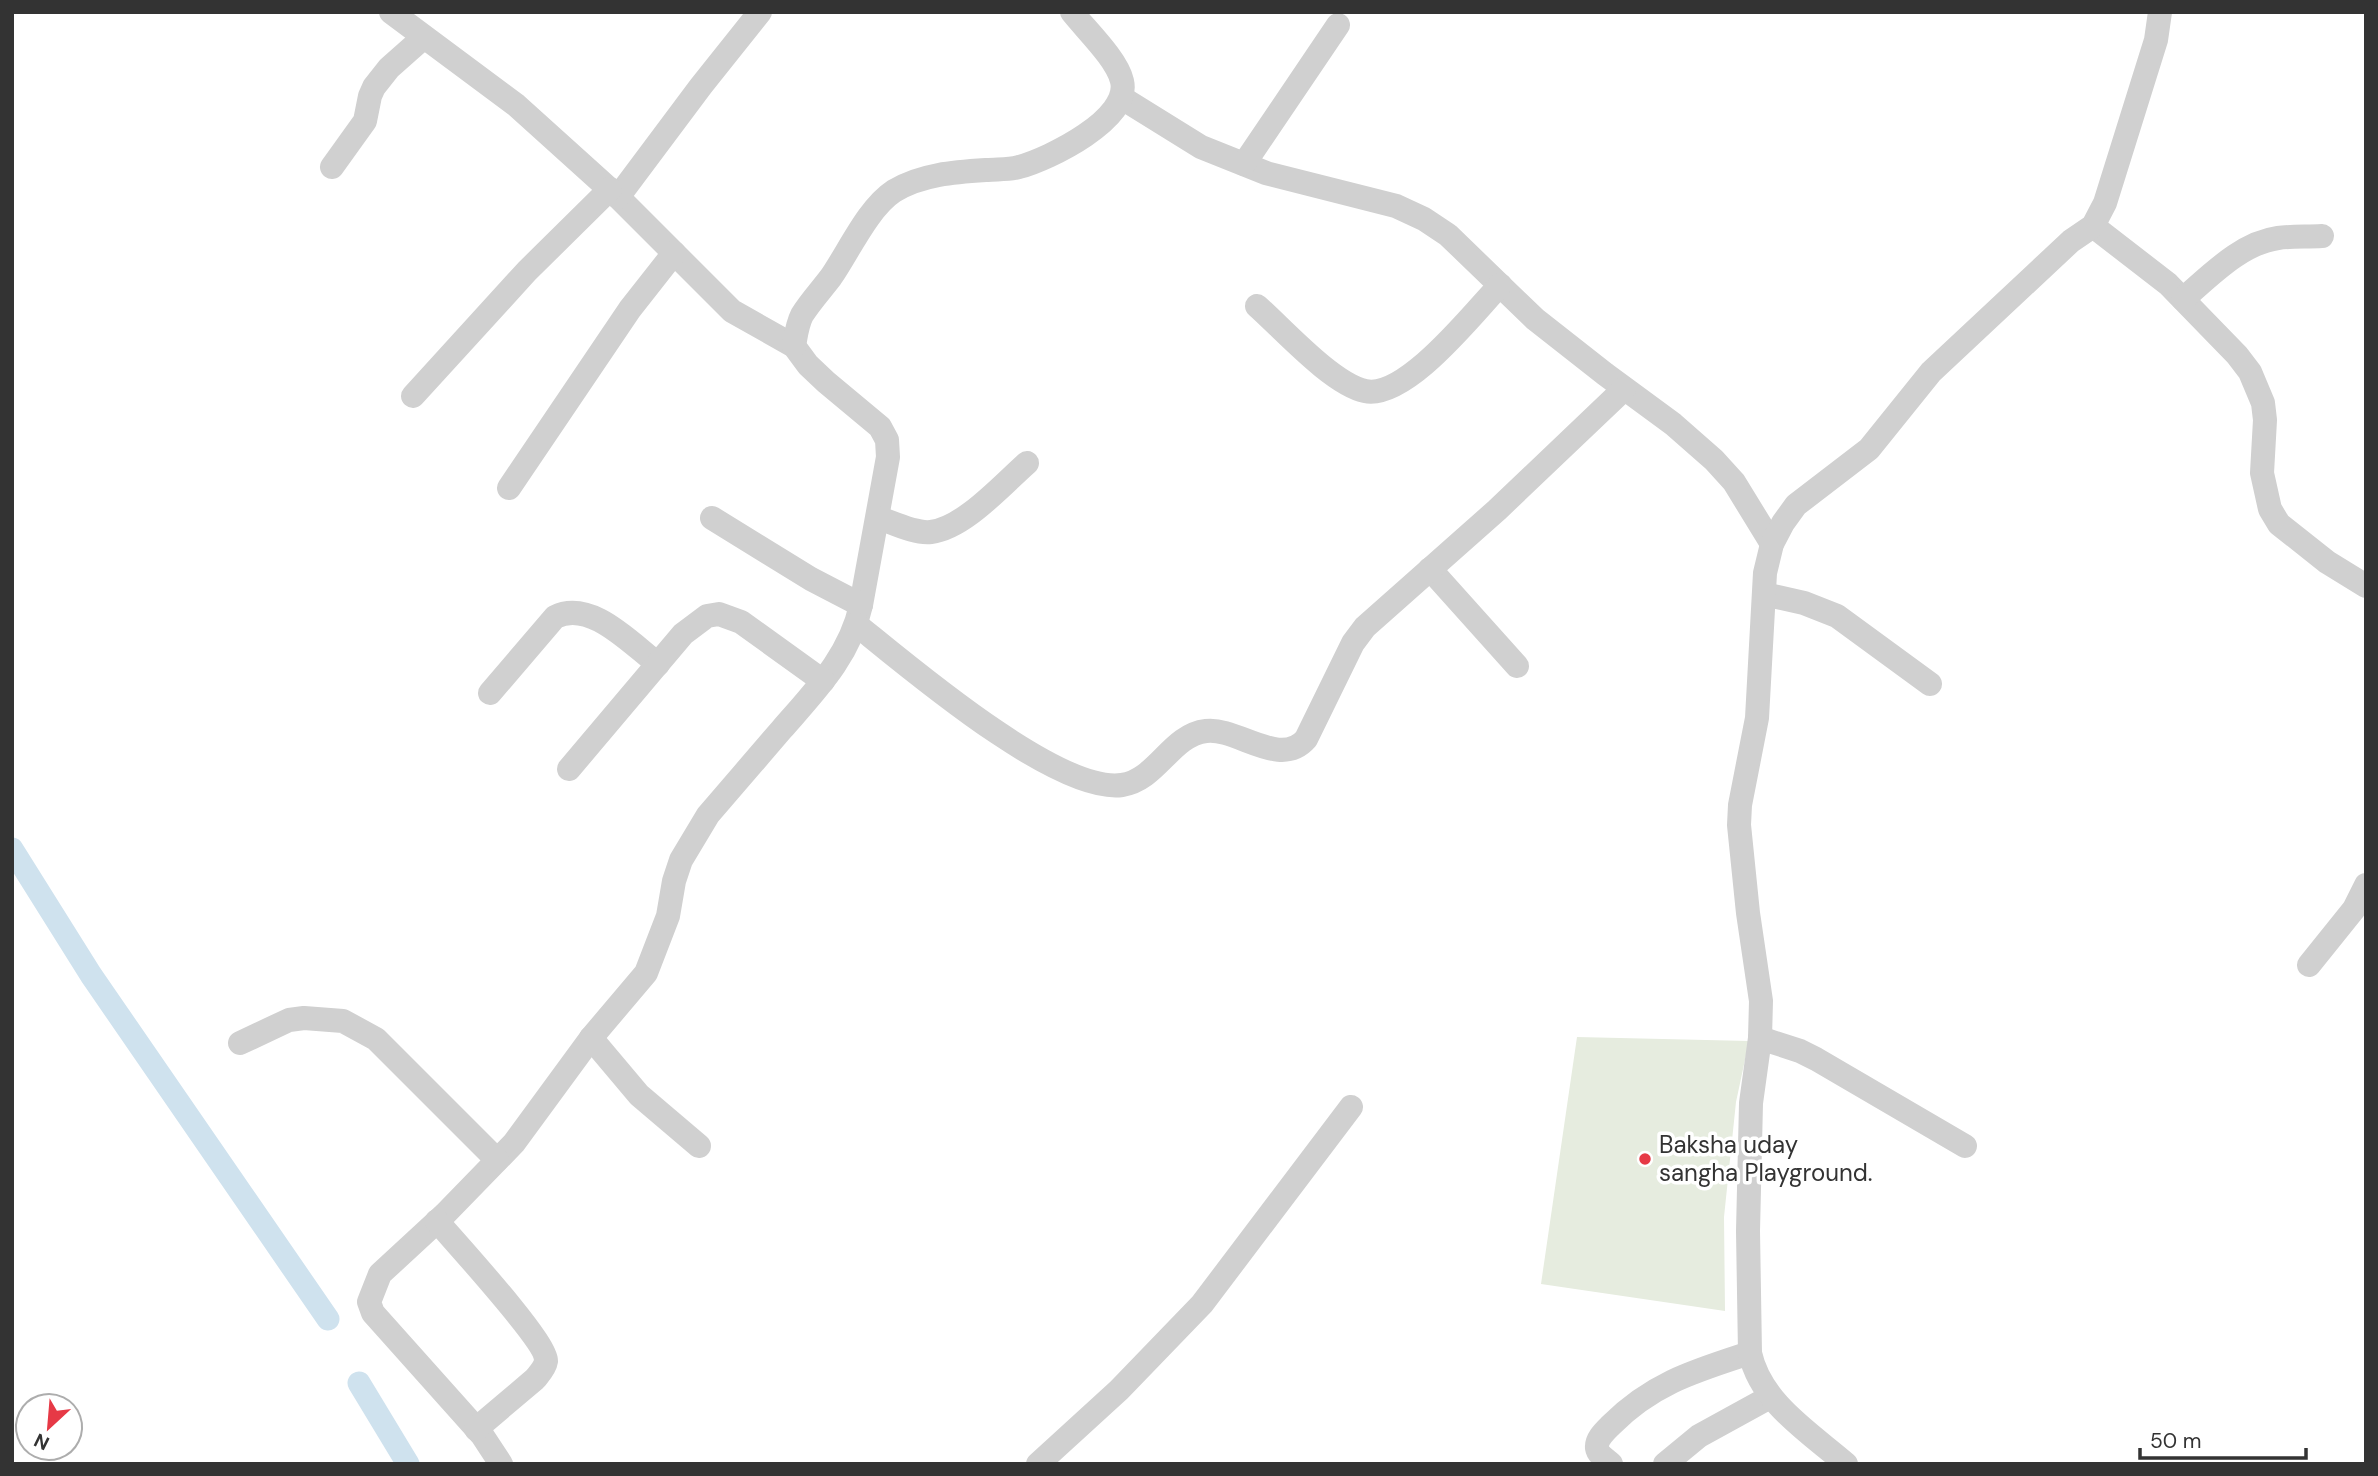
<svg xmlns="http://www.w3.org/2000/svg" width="2378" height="1476" viewBox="0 0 2378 1476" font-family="'DM Sans',sans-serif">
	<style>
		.grass { fill: #e6ecdf }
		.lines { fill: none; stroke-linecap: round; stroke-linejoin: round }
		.canal { stroke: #cfe2ee; stroke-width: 23 }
		.minor { stroke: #d0d0d0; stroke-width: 24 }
		.poi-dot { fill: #e63946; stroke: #fff; stroke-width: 2.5 }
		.labels { text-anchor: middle; stroke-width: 7; stroke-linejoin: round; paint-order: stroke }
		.poi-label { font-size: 24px; fill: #333; stroke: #fff; text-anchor: start }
	</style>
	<rect width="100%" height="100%" fill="#fff"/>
	<path class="grass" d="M1577 1037 1749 1041 1736 1102 1724 1217 1725 1311 1541 1284Z"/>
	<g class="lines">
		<g class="canal">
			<path d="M12 849 91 975 328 1319"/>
			<path d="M359 1383 408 1464"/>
		</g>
		<g class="minor">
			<path d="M391 12 516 105 618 197 732 311 794 346 808 365 826 382 880 427 887 440 888 457 861 605C850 656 815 691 782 729 757 758 733 786 708 815L681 860 674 881 668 916 646 973 591 1038 514 1143 445 1214 380 1274 369 1302 373 1313 482 1435 501 1464"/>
			<path d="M1122 98 1201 147 1266 173 1396 206 1424 219 1448 235 1535 319 1605 374 1673 424 1714 460 1734 482 1772 544"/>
			<path d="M1244 164 1338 25"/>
			<path d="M332 167 365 121 370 96 374 87 389 68 424 37"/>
			<path d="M618 197 701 86 760 12"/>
			<path d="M2093 226 2168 284 2237 355 2250 372 2263 403 2265 420 2262 473 2270 509 2279 524 2327 562 2366 586"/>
			<path d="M2183 299C2210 276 2241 243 2278 238 2292 236 2307 237 2322 236"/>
			<path d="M1257 306C1283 329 1332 384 1365 391 1406 400 1474 312 1500 285"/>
			<path d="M794 346C796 335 797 325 802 315 810 302 822 289 831 277 849 251 868 208 894 191 922 174 956 172 987 170 997 169 1009 170 1019 167 1049 159 1131 119 1122 81 1117 59 1086 30 1072 12"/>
			<path d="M413 396 527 271 610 189"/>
			<path d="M509 488 630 309 674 253"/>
			<path d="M712 518 811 579 861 605"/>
			<path d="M879 518C894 523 915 534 931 532 964 528 1002 485 1027 463"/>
			<path d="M1430 569 1517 666"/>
			<path d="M1764 594 1804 603 1837 616 1930 684"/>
			<path d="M857 625C909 667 1058 794 1122 785 1157 780 1171 735 1206 731 1237 727 1280 769 1306 739L1353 643 1365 627 1497 510 1624 389"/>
			<path d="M490 693 555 617C591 599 631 644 658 664"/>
			<path d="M569 769 683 634 707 616 719 614 741 622 823 681"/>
			<path d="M2309 965 2354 909 2366 885"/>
			<path d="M591 1038 639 1095 699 1146"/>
			<path d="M1760 1038 1800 1051 1816 1059 1965 1146"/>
			<path d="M240 1043 289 1020 304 1018 343 1021 376 1039 497 1160"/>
			<path d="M437 1221C454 1241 547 1342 546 1361 545 1368 539 1374 535 1379L476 1429"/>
			<path d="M1038 1464 1119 1390 1202 1304 1351 1107"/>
			<path d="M1611 1464C1607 1460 1598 1455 1597 1448 1596 1439 1605 1431 1611 1425 1653 1383 1695 1371 1750 1353"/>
			<path d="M1665 1464 1699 1436 1770 1397"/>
			<path d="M1846 1464C1809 1432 1761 1403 1750 1353L1748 1231 1751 1103 1760 1038 1761 1001 1748 913 1739 825 1740 805 1757 718 1765 573 1772 544 1783 523 1796 505 1869 449 1931 372 2071 241 2093 226 2105 203 2156 40 2160 12"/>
		</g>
	</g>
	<circle class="poi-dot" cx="1645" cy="1159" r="7"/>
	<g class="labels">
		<g class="poi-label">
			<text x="1659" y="1153">Baksha uday<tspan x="1659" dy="28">sangha Playground.</tspan></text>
		</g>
	</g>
	<rect width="2378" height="1476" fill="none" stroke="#333333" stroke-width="28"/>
	<g transform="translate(49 1427) rotate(206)"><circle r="33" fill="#ffffff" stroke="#adadad" stroke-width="2"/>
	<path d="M0-5L12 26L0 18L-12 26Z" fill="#e63946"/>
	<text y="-10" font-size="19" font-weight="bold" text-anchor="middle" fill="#333333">N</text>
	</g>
	<path d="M2140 1448v10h166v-10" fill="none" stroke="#333333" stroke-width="3.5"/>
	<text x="2150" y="1448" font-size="21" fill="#333333" stroke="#ffffff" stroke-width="5" paint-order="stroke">50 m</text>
</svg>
